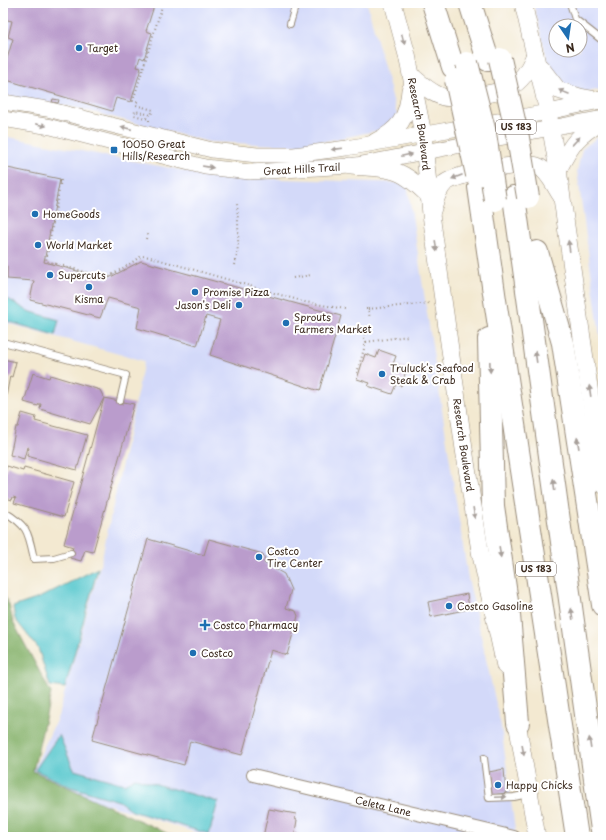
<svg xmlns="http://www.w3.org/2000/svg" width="606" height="840" viewBox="0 0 606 840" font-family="'Playpen Sans',sans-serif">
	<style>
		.built { fill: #d3d9f9; fill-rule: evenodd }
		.forest { fill: #83b068; stroke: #5f6d43 }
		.water { fill: #5cc9cf; stroke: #4c7a76 }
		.building { fill: #ba9ccc }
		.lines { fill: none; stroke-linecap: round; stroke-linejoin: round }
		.service-casing { stroke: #978a78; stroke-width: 8 }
		.minor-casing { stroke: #978a78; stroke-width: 14 }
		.tertiary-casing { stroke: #978a78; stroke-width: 16 }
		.secondary-casing { stroke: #978a78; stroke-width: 18 }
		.motorway-casing { stroke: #978a78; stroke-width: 24 }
		.path { stroke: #978a78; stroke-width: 2; stroke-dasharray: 1 3; stroke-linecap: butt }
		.service { stroke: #fff; stroke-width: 6 }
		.minor { stroke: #fff; stroke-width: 12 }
		.tertiary { stroke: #fff; stroke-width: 15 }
		.secondary { stroke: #fff; stroke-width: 17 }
		.motorway { stroke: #fff; stroke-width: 22 }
		.motorway-bridge-casing { stroke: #978a78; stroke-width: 24; stroke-linecap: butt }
		.motorway-bridge { stroke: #fff; stroke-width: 22 }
		.oneway { fill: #a79f9a }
		.poi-dot { fill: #1f6fb2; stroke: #fff; stroke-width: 1.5 }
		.labels { text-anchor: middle; stroke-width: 4; stroke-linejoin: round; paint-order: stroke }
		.shield { fill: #fff; stroke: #766a62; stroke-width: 1 }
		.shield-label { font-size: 9px; font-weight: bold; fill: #3b2a1e }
		.poi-label { font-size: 10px; fill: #3b2a1e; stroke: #fff; text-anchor: start }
		.street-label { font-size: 10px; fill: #3b2a1e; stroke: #fff }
	</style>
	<rect width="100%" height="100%" fill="#fff"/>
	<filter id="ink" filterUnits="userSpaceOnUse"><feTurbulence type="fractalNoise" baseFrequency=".025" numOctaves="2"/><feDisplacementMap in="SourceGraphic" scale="8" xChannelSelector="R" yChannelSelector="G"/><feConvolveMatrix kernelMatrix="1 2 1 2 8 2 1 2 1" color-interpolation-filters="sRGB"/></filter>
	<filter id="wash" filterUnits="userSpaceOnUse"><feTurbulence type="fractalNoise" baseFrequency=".012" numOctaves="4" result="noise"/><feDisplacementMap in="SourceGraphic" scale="16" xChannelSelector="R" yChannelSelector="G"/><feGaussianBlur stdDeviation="0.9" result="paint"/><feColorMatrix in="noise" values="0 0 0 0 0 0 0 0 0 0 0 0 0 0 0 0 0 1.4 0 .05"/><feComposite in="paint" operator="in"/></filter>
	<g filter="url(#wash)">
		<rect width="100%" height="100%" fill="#f3e9d1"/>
		<g class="built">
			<path d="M3 3H367L400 126 302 146 209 142 77 108 3 96Z"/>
			<path d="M533 3H603V89L557 98ZM556 26H580V50H556Z"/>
			<path d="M603 133V358L577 171 582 149Z"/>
			<path d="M3 136 217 177 407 183 468 578 501 726 516 837H199L200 834 97 801 33 771 58 716 101 562 144 361 3 322Z"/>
		</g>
		<path class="forest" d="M3 593 9 605 13 622 51 693 33 771 175 837H3Z"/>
		<g class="water">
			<path d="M3 296 28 311 59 320 55 335 3 320Z"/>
			<path d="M98 568 65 688 50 686 38 648 15 619 13 607 39 598Z"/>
			<path d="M59 735 74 770 124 784 135 778 218 802 209 834 132 811 119 801 71 787 35 770Z"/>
		</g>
		<g id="blocks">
			<g class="building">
				<path d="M3 3H155L146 31 152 33 144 59 140 57 137 67 141 68 131 102 116 98 112 111 3 79V72L13 39 8 37 12 21 3 19Z"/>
				<path d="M53 99 59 100 58 103 52 102Z"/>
				<path d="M3 167 60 179 44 262 107 279 141 261 341 316 319 391 210 355 220 320 206 316 197 346 137 328 141 307 108 298 100 318 30 300 34 281 7 279V266L3 265Z"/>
				<path d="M379 350 396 356 393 364 407 368 401 386 396 384 392 394 368 386 370 383 357 379 365 354 376 358Z"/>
				<path d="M3 359 16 362 12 377 10 376 5 402H3Z"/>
				<path d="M33 373 49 378 50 375 100 390 104 398 90 424 40 409 41 404H39L38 406 24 402Z"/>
				<path d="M104 398 134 404 93 552 85 550 81 561 70 558 73 547 64 544Z"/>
				<path d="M22 413 36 417 35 421 87 435 77 470 27 456 29 448 27 447 24 459 10 455 16 427H18Z"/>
				<path d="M7 466 23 471 24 468 74 482 64 517 14 503 16 498 13 497 12 500 3 497V477Z"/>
				<path d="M148 539 204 555 209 539 263 554 265 559 264 563 284 574 291 590 286 608 296 611 298 616 287 655 271 650 242 755 190 741 184 765 92 740Z"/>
				<path d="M467 594 469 609 431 617 428 602Z"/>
				<path d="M504 769 506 793 492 795 489 772Z"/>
				<path d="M269 809 296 814 295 819 297 820 295 832 298 833 297 837H263Z"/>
			</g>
		</g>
	</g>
	<g filter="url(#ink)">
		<use href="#blocks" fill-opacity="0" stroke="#978a78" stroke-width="1"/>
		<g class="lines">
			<defs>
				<g id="service">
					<path d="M570 3 575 19 603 41"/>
					<path d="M290 24 296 3"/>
					<path d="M3 342 126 375 120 401"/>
					<path d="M3 511C28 526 28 531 34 559L54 558 71 553"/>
					<path d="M484 758 489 798 514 797 528 794"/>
				</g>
				<g id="minor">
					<path id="s1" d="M253 775 514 837"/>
				</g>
				<g id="tertiary">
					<path d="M3 102 47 109 212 150 257 155H294L347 148 548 112 600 101"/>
					<path id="s2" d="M3 119 51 127 205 167 250 172 351 166 603 118"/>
				</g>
				<g id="secondary">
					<path id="s3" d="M393 3 407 55 423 134 431 214 464 449 480 551 505 666"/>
					<path d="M523 3 548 112 558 170 603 485"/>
					<path d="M541 68 558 90 580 97 602 101"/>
					<path d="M412 76C421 84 431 93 443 97 449 99 460 97 467 96 503 93 522 90 535 54"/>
					<path d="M375 142C399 130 408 118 410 90"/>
					<path d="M351 166C391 169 399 166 429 196"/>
					<path d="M558 170C572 143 577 136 603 120"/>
					<path d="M432 211C435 202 437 190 445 183 456 174 523 161 537 166 548 170 554 185 560 194"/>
					<path d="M515 711 537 837"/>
				</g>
				<g id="motorway">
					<path d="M433 3 453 67"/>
					<path d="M470 3 488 60"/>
					<path d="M479 187 495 300 577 837"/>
					<path d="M514 197 603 837"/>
					<path d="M537 252 563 343 603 605"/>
					<path d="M489 339 493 506 509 615 518 723"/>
				</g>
			</defs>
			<use href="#service" class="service-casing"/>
			<use href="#minor" class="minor-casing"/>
			<use href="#tertiary" class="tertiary-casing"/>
			<use href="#secondary" class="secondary-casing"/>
			<use href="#motorway" class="motorway-casing"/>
			<g class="path">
				<path d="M149 121V119L134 115 135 111 151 115 153 110 136 105 137 102 133 101 163 3"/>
				<path d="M61 180 46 261 107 278 142 256 150 257 305 302 345 309"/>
				<path d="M146 239 148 232"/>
				<path d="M235 265C240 245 238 222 237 203"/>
				<path d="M293 278 311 275"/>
				<path d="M366 309H368L370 318"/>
				<path d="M368 309 430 303"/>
				<path d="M366 342 408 336"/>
				<path d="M357 373 366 342 364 339 365 333"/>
			</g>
			<use href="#service" class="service"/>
			<use href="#minor" class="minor"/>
			<use href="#tertiary" class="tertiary"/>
			<use href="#secondary" class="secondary"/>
			<use href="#motorway" class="motorway"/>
			<defs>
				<g id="motorway-bridge">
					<path d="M500 59 518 138 528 197"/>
					<path d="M467 63 485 133 495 200"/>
					<path d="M456 80 477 175"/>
				</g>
			</defs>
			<use href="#motorway-bridge" class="motorway-bridge-casing"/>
			<use href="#motorway-bridge" class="motorway-bridge"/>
		</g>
		<defs><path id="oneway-solid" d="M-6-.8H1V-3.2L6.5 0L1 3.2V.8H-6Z"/></defs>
		<g class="oneway">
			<use href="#oneway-solid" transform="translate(403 39) rotate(75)"/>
			<use href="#oneway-solid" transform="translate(564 92) rotate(-158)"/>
			<use href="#oneway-solid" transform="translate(41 125) rotate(12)"/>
			<use href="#oneway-solid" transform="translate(126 128) rotate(-167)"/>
			<use href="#oneway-solid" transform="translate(576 141) rotate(-47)"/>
			<use href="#oneway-solid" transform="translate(337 149) rotate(173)"/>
			<use href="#oneway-solid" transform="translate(407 155) rotate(-12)"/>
			<use href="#oneway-solid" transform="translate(208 167) rotate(9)"/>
			<use href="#oneway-solid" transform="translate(457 177) rotate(159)"/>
			<use href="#oneway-solid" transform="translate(436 246) rotate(82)"/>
			<use href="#oneway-solid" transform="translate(569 246) rotate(-98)"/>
			<use href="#oneway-solid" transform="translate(536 357) rotate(-98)"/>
			<use href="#oneway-solid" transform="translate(490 367) rotate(88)"/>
			<use href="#oneway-solid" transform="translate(590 391) rotate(-98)"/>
			<use href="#oneway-solid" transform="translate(578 443) rotate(-99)"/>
			<use href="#oneway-solid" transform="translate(554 485) rotate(-98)"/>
			<use href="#oneway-solid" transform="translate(474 513) rotate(81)"/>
			<use href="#oneway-solid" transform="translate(500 552) rotate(82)"/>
			<use href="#oneway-solid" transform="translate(572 614) rotate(-98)"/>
			<use href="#oneway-solid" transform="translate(590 743) rotate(-98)"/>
			<use href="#oneway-solid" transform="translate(523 750) rotate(80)"/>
			<use href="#oneway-solid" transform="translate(501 797) rotate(-3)"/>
		</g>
	</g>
	<g class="poi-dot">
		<circle cx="79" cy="48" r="4"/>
		<rect x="110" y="146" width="8" height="8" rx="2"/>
		<circle cx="35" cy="214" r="4"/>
		<circle cx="38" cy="245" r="4"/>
		<circle cx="50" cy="275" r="4"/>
		<circle cx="89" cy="287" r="4"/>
		<circle cx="195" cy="292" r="4"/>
		<circle cx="239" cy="305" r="4"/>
		<circle cx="286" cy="323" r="4"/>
		<circle cx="382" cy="374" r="4"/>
		<circle cx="259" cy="557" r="4"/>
		<circle cx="449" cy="606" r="4"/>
		<path d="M203 619h4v4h4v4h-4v4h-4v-4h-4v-4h4z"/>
		<circle cx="193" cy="653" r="4"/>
		<circle cx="498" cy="785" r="4"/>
	</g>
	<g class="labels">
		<g class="shield">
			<rect x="496" y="120" width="40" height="14" rx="3"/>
			<rect x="516" y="562" width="40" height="14" rx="3"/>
		</g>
		<g class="shield-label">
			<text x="516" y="130">US 183</text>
			<text x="536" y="572">US 183</text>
		</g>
		<g class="poi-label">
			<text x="87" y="52">Target</text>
			<text x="122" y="148">10050 Great<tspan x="122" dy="12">Hills/Research</tspan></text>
			<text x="43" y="218">HomeGoods</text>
			<text x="46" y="249">World Market</text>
			<text x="58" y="279">Supercuts</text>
			<text x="203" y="296">Promise Pizza</text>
			<text x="89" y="303" text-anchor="middle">Kisma</text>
			<text x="231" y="309" text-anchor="end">Jason's Deli</text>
			<text x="294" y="321">Sprouts<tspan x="294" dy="12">Farmers Market</tspan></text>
			<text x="390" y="372">Truluck's Seafood<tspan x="390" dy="12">Steak &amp; Crab</tspan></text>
			<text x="267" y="555">Costco<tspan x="267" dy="12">Tire Center</tspan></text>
			<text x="457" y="610">Costco Gasoline</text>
			<text x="213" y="629">Costco Pharmacy</text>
			<text x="201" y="657">Costco</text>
			<text x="506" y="789">Happy Chicks</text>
		</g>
		<g class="street-label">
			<text dy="4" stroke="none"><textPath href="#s3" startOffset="124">Research Boulevard</textPath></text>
			<text dy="4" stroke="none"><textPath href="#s2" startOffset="305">Great Hills Trail</textPath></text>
			<text dy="4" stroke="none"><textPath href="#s3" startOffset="448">Research Boulevard</textPath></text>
			<text dy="4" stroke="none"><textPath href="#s1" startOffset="134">Celeta Lane</textPath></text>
		</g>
	</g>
	<rect width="606" height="840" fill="none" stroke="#fff" stroke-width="16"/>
	<g transform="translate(568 38) rotate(167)"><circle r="19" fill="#ffffff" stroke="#b1aaa5"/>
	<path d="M0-3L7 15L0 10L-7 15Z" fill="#1f6fb2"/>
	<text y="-6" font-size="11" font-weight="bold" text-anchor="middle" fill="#3b2a1e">N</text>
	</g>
</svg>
